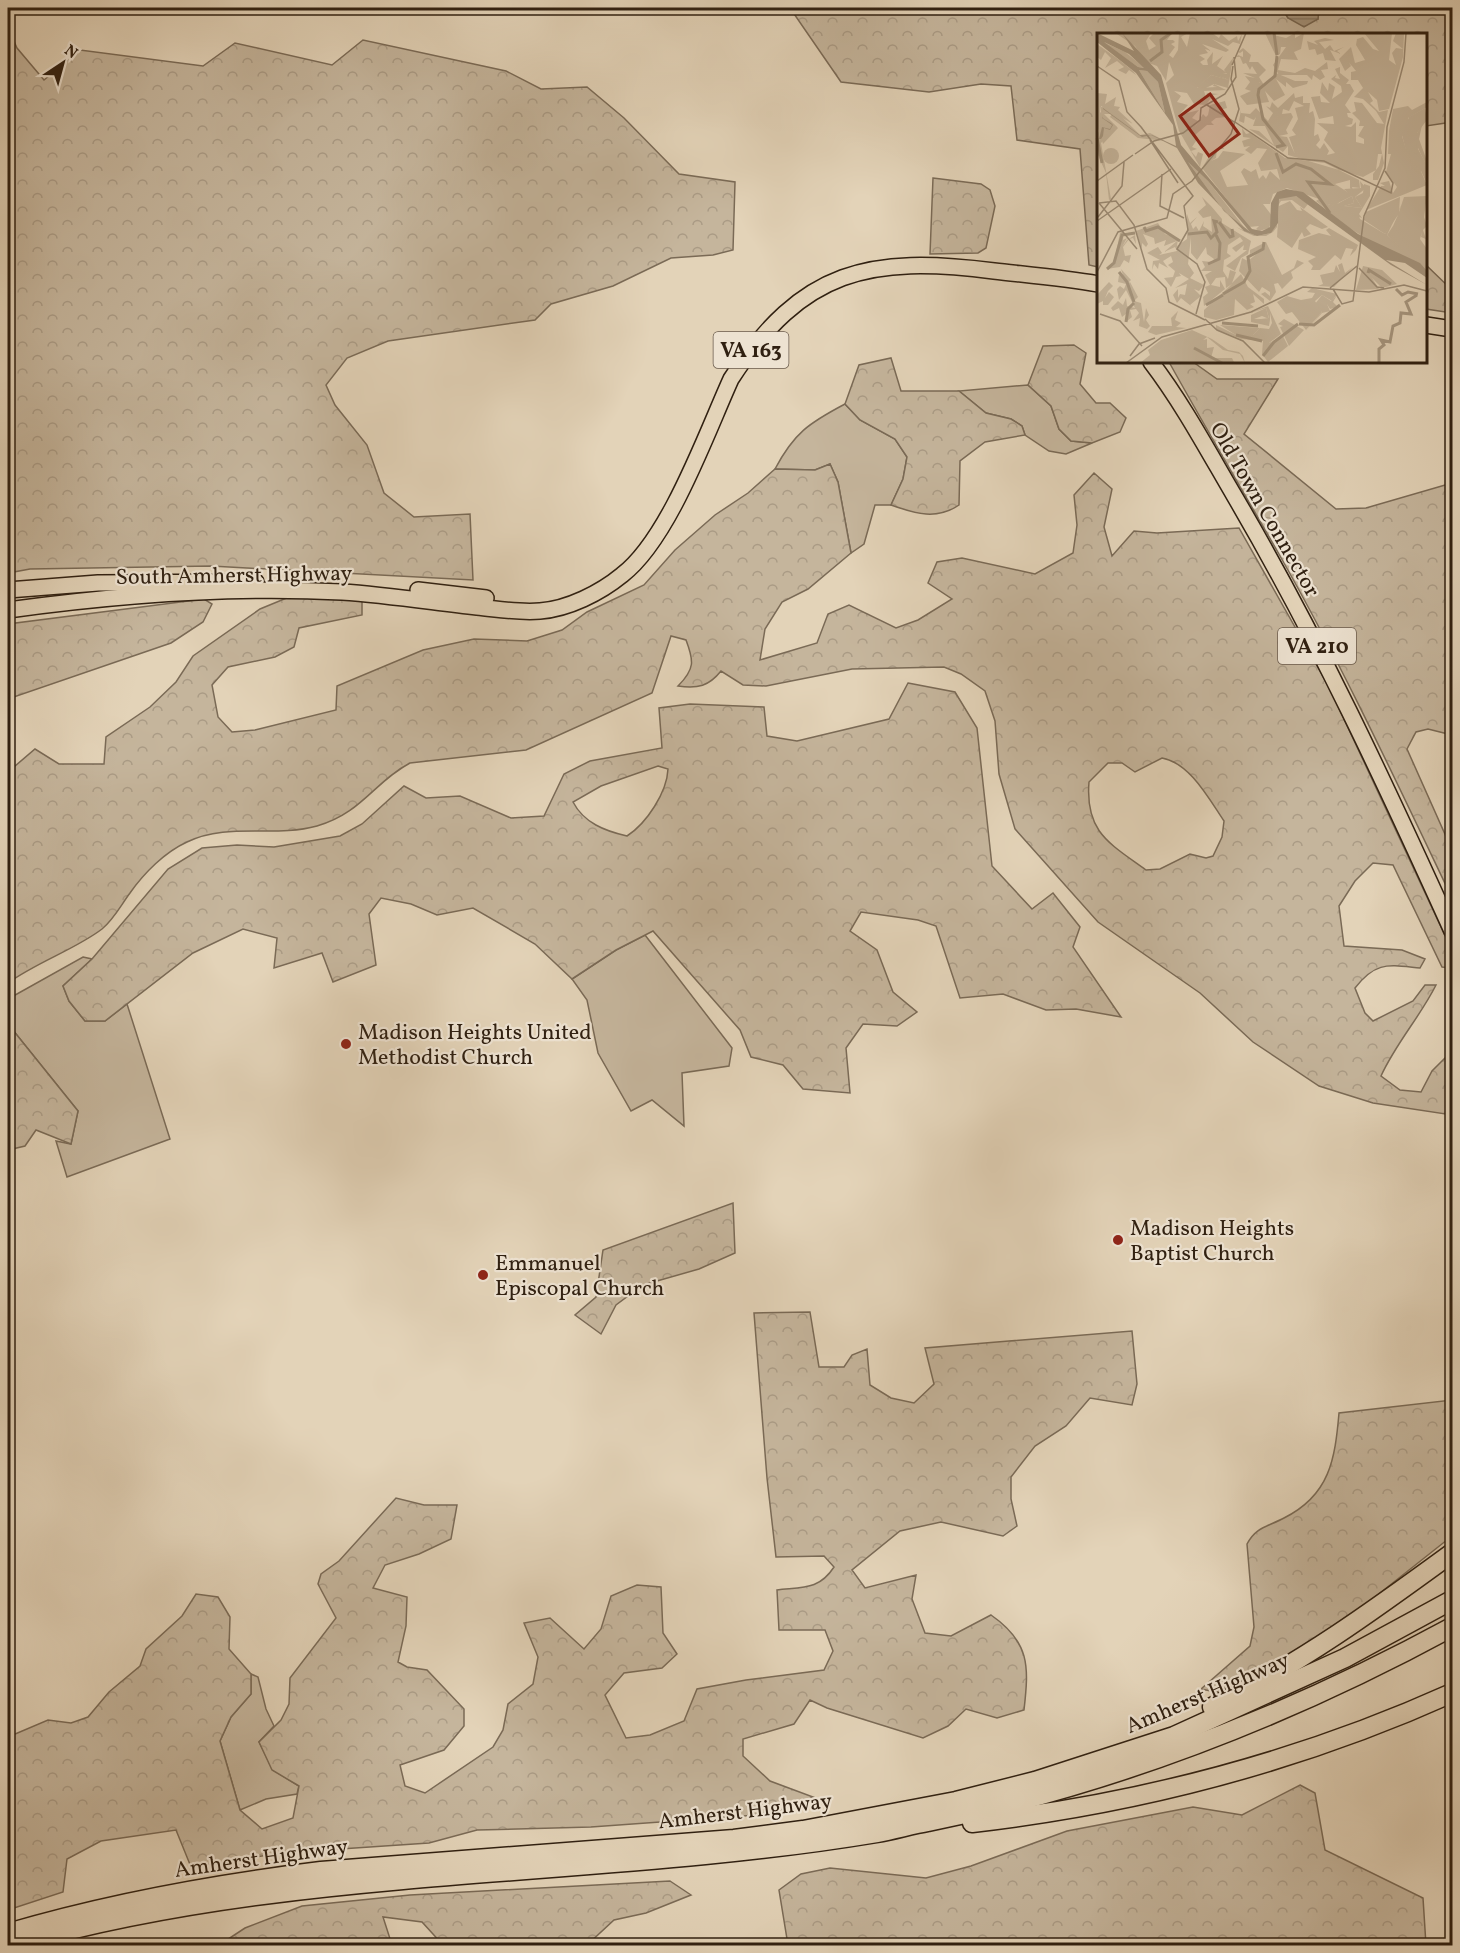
<svg xmlns="http://www.w3.org/2000/svg" width="1460" height="1953" viewBox="0 0 1460 1953" font-family="Vollkorn,serif">
	<style>
		.green { fill: #c5b59c; stroke: #7a6a56; stroke-width: 1.5 }
		.forest { fill: url(#forest-crowns); stroke: #7a6a56; stroke-width: 1.5; fill-rule: evenodd }
		.water { fill: url(#water-rules); stroke: #776753; stroke-width: 1.5 }
		.lines { fill: none; stroke-linecap: round; stroke-linejoin: round }
		.primary-casing { stroke: #302011; stroke-width: 18 }
		.highway-casing { stroke: #302011; stroke-width: 21 }
		.primary { stroke: #e3d3b8; stroke-width: 15 }
		.highway { stroke: #e3d3b8; stroke-width: 18 }
		.poi-dot { fill: #8f2418; stroke: #ede2d1; stroke-width: 2 }
		.labels { text-anchor: middle; stroke-width: 4.5; stroke-linejoin: round; paint-order: stroke }
		.shield { fill: #ede2d1; stroke: #695a4b; stroke-width: 1.5 }
		.shield-label { font-size: 21px; font-weight: bold; fill: #302011 }
		.street-label { font-size: 22px; fill: #302011; stroke: #ede2d1 }
		.poi-label { font-size: 22px; fill: #302011; stroke: #ede2d1; text-anchor: start }
		.inset-river { fill: none; stroke: #a6967f; stroke-width: 3 }
		.inset-road { fill: none; stroke: #9b8b75; stroke-width: 1.5 }
		.view { fill: #8f2418; fill-opacity: 0.15; stroke: #8f2418; stroke-width: 3 }
		.inset-edge { fill: none; stroke: #302011; stroke-width: 3 }
	</style>
	<defs>
		<pattern id="forest-crowns" width="20" height="18" patternUnits="userSpaceOnUse" patternTransform="scale(1.5)"><rect width="20" height="18" fill="#c5b59c"/><path d="M2 6a3 3 0 1 1 6 0M12 15a3 3 0 1 1 6 0" fill="none" stroke="#aa9b85"/></pattern>
		<pattern id="water-rules" width="6" height="5" patternUnits="userSpaceOnUse" patternTransform="scale(1.5)"><rect width="6" height="5" fill="#a6967f"/><path d="M0 2.5h6" fill="none" stroke="#887a67"/></pattern>
	</defs>
	<rect width="100%" height="100%" fill="#e3d3b8"/>
	<filter id="stains"><feTurbulence type="fractalNoise" baseFrequency=".00333" numOctaves="4"/><feColorMatrix values="0 0 0 0 .2 0 0 0 0 .09 0 0 0 0 .02 0 0 0 .5 -.17"/></filter>
	<radialGradient id="worn" r=".72"><stop offset=".6" stop-color="#630" stop-opacity="0"/><stop offset="1" stop-color="#630" stop-opacity=".3"/></radialGradient>
	<g class="green">
		<path d="M1028 385 1051 406 1059 429 1071 441 1092 443 1066 454 1049 451 1025 435 1022 426 1011 419 986 413 959 391Z"/>
		<path d="M845 404 860 420 895 439 907 457 903 479 891 505H875L864 544 851 553 838 482 830 464 815 470 775 469C794 433 809 423 845 404Z"/>
		<path d="M645 935 732 1048 729 1066 682 1073 684 1126 652 1100 631 1111 598 1053 587 1000 572 979 616 950Z"/>
		<path d="M83 957 92 959 63 986 69 1001 85 1021H105L127 1004 170 1139 67 1177 56 1141 71 1144 78 1111 8 1024V999Z"/>
		<path d="M251 1674 258 1677 266 1709 274 1726 259 1742 273 1770 299 1786 297 1794 266 1799 240 1810 220 1741 231 1717 251 1694Z"/>
	</g>
	<g class="forest">
		<path d="M790 8H1282L1288 18 1318 19 1319 8H1452V122L1426 126V34H1098V267L1089 265 1080 149 1017 140 1011 86 981 84 929 92 841 82Z"/>
		<path d="M8 28 17 48 44 80 80 50 203 66 235 43 332 65 363 40 506 71 541 89 587 87 624 118 679 174 735 182 733 250 713 255 671 258 613 286 551 304 535 320 388 341 347 358 326 385 335 405 367 445 384 493 414 517 470 514 473 580 211 566 30 569 8 573Z"/>
		<path d="M933 178 981 184 990 190 995 206 986 248 978 253 930 254Z"/>
		<path d="M1426 265 1452 290V313L1426 309Z"/>
		<path d="M1074 345 1086 353 1080 384 1096 403H1110L1126 418 1120 432 1092 443 1071 441 1059 429 1051 406 1028 385 1043 346Z"/>
		<path d="M891 358 901 391H959L986 413 1011 419 1022 426 1025 435 985 442 960 461 959 505C937 520 916 514 891 505L903 479 907 457 895 439 860 420 845 404 859 365Z"/>
		<path d="M1169 362H1193L1217 379H1278L1244 434 1336 509 1366 508 1452 483V735L1428 729 1416 732 1407 749 1452 850V898C1397 783 1343 667 1280 556 1243 491 1205 427 1169 362Z"/>
		<path d="M830 464 838 482 851 553 808 589 782 602 765 629 760 660 817 643 828 614 849 605 896 628 918 620 952 599 928 583 937 562 962 558 1035 574 1073 553 1077 525 1074 495 1094 473 1112 489 1104 527 1112 556 1134 531 1157 533 1239 528 1330 689 1447 940 1452 956V968L1442 967 1393 865 1373 863 1355 881 1339 906 1344 946 1402 950 1425 959 1420 968C1388 965 1376 961 1355 988L1365 1013 1373 1021 1413 1001 1425 985H1436C1420 1017 1396 1043 1381 1076L1400 1090 1421 1092 1432 1071 1452 1051V1115L1373 1103 1319 1086 1253 1042 1200 993 1098 922 1015 829 999 774 995 721 985 691 961 674 944 667 852 669 766 686 743 685 721 671C709 686 698 689 678 686 695 669 694 661 686 640L671 636 652 693 526 750 410 763C374 782 362 813 317 826 274 838 228 822 187 842 165 852 144 873 130 893 121 905 114 919 102 929 76 949 37 962 8 983V772L35 749 59 764H104L106 737 150 707 176 682 193 656 260 609 289 597 362 599V615L299 628 294 647 275 657 228 667 212 685 218 717 232 732 255 730 336 710 337 686 423 650 474 639 527 641 562 630 587 612 644 585 675 550 715 515 748 493 775 469 815 470ZM1162 758C1190 763 1209 799 1224 821L1222 837 1213 856 1206 858 1190 854 1160 869 1146 870C1109 843 1085 832 1089 782L1108 763H1122L1135 772Z"/>
		<path d="M204 599 212 604 203 622 171 643 8 699V624Z"/>
		<path d="M908 683 955 692 977 728 992 866 1032 909 1053 893 1080 927 1073 947 1121 1017 1076 1009 1046 1010 1003 994 960 998 936 926 918 920 861 912 850 931 877 950 893 992 917 1012 897 1026 863 1024 846 1048 850 1093 803 1089 783 1065 751 1057 740 1030 653 931 616 950 572 979 535 944 473 908 437 915 411 904 381 898 369 914 376 965 333 982 322 953 274 968 277 938 243 929 193 953 105 1021H85L69 1001 63 986 92 959 168 869 202 848 237 845 274 847 340 836 362 824 404 786 426 798 460 796 511 818 544 816 564 774 590 761 662 748 659 708 690 704 764 707 767 736 797 741 889 719ZM658 766 668 769C667 792 647 823 627 836 605 831 584 823 573 802L601 786Z"/>
		<path d="M8 1024 78 1111 71 1144 36 1130 25 1146 8 1150Z"/>
		<path d="M733 1203 735 1253 699 1269 643 1285 616 1305 601 1334 575 1315 596 1297 603 1250Z"/>
		<path d="M810 1312 819 1367H844L852 1355 867 1349 870 1385 891 1398 914 1403 934 1384 925 1348 1132 1331 1137 1384 1132 1405 1090 1398 1066 1426 1035 1446 1011 1477V1499L1017 1526 1003 1536 941 1522 900 1531 852 1570 865 1588 916 1575 912 1599 925 1633 951 1636 991 1615C1030 1642 1029 1666 1024 1710L997 1718 966 1709 948 1726 923 1738 827 1708 810 1700 794 1724 743 1739V1756L770 1781 813 1797 770 1814 591 1827 477 1830 429 1843 281 1853 191 1867 176 1830 101 1841 67 1859 63 1892 8 1910V1737L48 1720 71 1723 88 1717 109 1692 140 1666 146 1649 182 1616 196 1594 218 1597 230 1617 229 1649 251 1674V1694L231 1717 220 1741 240 1810 262 1829 293 1818 299 1786 272 1770 259 1742 281 1720 289 1704 290 1678 336 1618 318 1584 321 1574 339 1561 396 1498 424 1505H457L451 1539 419 1554 385 1565 373 1588 407 1597 406 1626 398 1662 407 1667 427 1670 464 1709V1726L444 1750 400 1765 405 1786 425 1793 493 1747 503 1730 508 1704 533 1684 538 1657 524 1623 550 1618 584 1649 601 1629 611 1596 637 1585 661 1587 663 1633 677 1654 662 1668 624 1673 605 1695 626 1738 650 1735 684 1721 697 1689 746 1680 824 1670 833 1651 825 1630H779L777 1590C803 1587 819 1590 834 1567L824 1556 776 1557 767 1478 754 1313Z"/>
		<path d="M1452 1400V1536L1332 1631 1264 1672 1216 1692 1201 1689 1250 1646 1254 1627 1247 1544C1256 1527 1267 1527 1284 1518 1330 1495 1335 1459 1339 1413Z"/>
		<path d="M1300 1785 1315 1793 1325 1850 1423 1898 1426 1945H788L779 1890 801 1874 830 1868 926 1878 971 1866 1067 1831 1193 1807 1242 1815Z"/>
		<path d="M670 1881 691 1895 646 1913 614 1920 587 1945H443L422 1922 383 1917 392 1945H219L245 1928 302 1906 410 1895Z"/>
	</g>
	<path class="water" d="M1282 8H1319L1318 19 1304 27 1288 18Z"/>
	<g class="lines">
		<defs>
			<g id="primary">
				<path d="M1426 325 1452 329"/>
				<path d="M1151 362C1183 404 1208 451 1235 497 1317 637 1385 783 1452 931"/>
				<path d="M8 590 98 583 256 582"/>
				<path d="M418 590 486 598"/>
				<path d="M8 610C117 595 231 586 342 592 387 595 432 602 477 607 498 609 519 613 540 611 568 609 600 593 622 575 669 539 706 434 731 379 802 269 870 255 994 271 1029 275 1064 278 1098 284"/>
			</g>
			<g id="highway">
				<path d="M1212 1707C1300 1664 1374 1610 1452 1553"/>
				<path d="M972 1823C1137 1804 1301 1761 1452 1693"/>
				<path d="M8 1933C110 1903 215 1884 321 1871L734 1839 803 1830 956 1801 1035 1781 1174 1736 1345 1658 1452 1600"/>
				<path d="M10 1946C292 1864 589 1881 877 1833 894 1830 911 1825 928 1822 1112 1785 1288 1716 1452 1627"/>
			</g>
		</defs>
		<use href="#primary" class="primary-casing"/>
		<use href="#highway" class="highway-casing"/>
		<use href="#primary" class="primary"/>
		<use href="#highway" class="highway"/>
	</g>
	<g class="poi-dot">
		<circle cx="346" cy="1044" r="6"/>
		<circle cx="1118" cy="1240" r="6"/>
		<circle cx="483" cy="1275" r="6"/>
	</g>
	<g class="labels">
		<g class="shield">
			<rect x="713.5" y="332" width="75" height="36" rx="4.5"/>
			<rect x="1278" y="628" width="78" height="36" rx="4.5"/>
		</g>
		<g class="shield-label">
			<text x="751" y="357">VA 163</text>
			<text x="1317" y="653">VA 210</text>
		</g>
		<g class="street-label">
			<text transform="translate(1266 509) rotate(60)" y="8">Old Town Connector</text>
			<text transform="translate(234 574) rotate(-1)" y="8">South Amherst Highway</text>
			<text transform="translate(1207 1692) rotate(-23)" y="8">Amherst Highway</text>
			<text transform="translate(745 1810) rotate(-7)" y="8">Amherst Highway</text>
			<text transform="translate(261 1857) rotate(-8)" y="8">Amherst Highway</text>
		</g>
		<g class="poi-label">
			<text x="358" y="1039">Madison Heights United<tspan x="358" dy="25">Methodist Church</tspan></text>
			<text x="1130" y="1235">Madison Heights<tspan x="1130" dy="25">Baptist Church</tspan></text>
			<text x="495" y="1270">Emmanuel<tspan x="495" dy="25">Episcopal Church</tspan></text>
		</g>
	</g>
	<g transform="translate(1097 33)">
		<rect width="330" height="330" fill="#e3d3b8"/>
		<path d="M136 25 131 55 117 51 105 57 100 54 114 42 132 47 109 38 130 41 127 37ZM154 46 164 50 160 61 164 70 150 72 143 63 154 58ZM328 75 330 87 320 100V114L330 133V151L324 138 314 137 305 102 312 84ZM263 148 269 155 258 164 265 175 247 173 257 170 255 163 239 171 251 160 247 156 264 155ZM231 171 261 180 263 186 288 201 305 171 290 202 321 229 287 216 244 190 234 181ZM225 262 234 268 240 262 236 269 241 274 233 276 230 271 233 278 225 280 209 298 225 279 218 271ZM169 275 172 286 165 283 157 286 172 287V293L154 289V282ZM123 292 163 295 156 302H139Z" fill="#c5b59c"/>
		<path d="M54 0 49 8 52 17 59 13 52 5 57 0H75L70 7H76L78 9 74 11 78 14 72 22 76 25 81 17 82 0H91L84 4 90 14 93 0H100L99 5 100 0H115L122 5 124 1 132 8 140 3 141 8 145 1 143 11 136 9 131 13 115 6 132 17 129 19 105 11 114 18 108 16 111 20 102 22 108 26 103 29 106 32H111L110 27 116 19 115 31 126 23 120 33 130 40 121 42 131 47 114 42 100 55 120 54 116 53 117 51 129 57 107 58 109 64 110 60 122 61 116 62 109 72 97 71 90 60 77 58 84 63 80 69 91 72 82 82 102 77 95 85 101 88 98 94 106 81 109 84 111 82 113 72 128 68 130 75 123 77 130 84 119 85 114 89 117 92H110L98 102 101 105 95 114 100 116 94 118 99 124 101 119 106 121 103 134 82 98 69 50 77 42 72 29 69 48 60 33 49 29 38 13 20 1ZM168 0 189 5 198 0V5L207 0 204 16 197 19 201 27 184 26 181 37 198 40 208 35 218 38 230 29 231 36 224 37 228 44 223 47 216 42 215 47 210 42H182L176 32 189 14H184L183 21 179 23ZM267 0H295L292 27 299 32 295 20 299 15 306 16 296 8 299 0H307L306 24 292 76 282 78 280 67 271 59 276 68 273 70 282 79 291 77 284 115 287 130 281 147H276V141L282 133 285 121H281L279 137 266 144 191 122V113L186 119 152 96 162 98 177 112 168 93H156L159 84 157 87 148 83 147 90 142 88 144 77V80L153 81 159 75 171 88 176 80 169 73 173 75 175 69 181 75 197 60 198 65 206 63V70H213L212 80 216 78 218 86 217 103 221 101 223 107 219 112 223 116 227 110 232 118 230 122 238 120 227 107 231 99 220 90 237 91 236 83 222 86 214 64 223 63 224 69 233 70 223 60 225 49 231 58 232 50 238 54 235 66 245 59 244 53 234 46 239 42 238 45 243 46 238 36 243 34V40L252 47 249 51H253L257 58 248 72 254 80H250L251 84 256 86 255 91 248 93 254 94 259 89V109L267 111V106L261 103 267 93H262L263 88 255 80 259 78 257 69 265 70 280 90 287 91 279 78 266 66 257 64 266 55 261 47H254V39L259 38 255 33 252 30 254 33 248 38 242 26 254 14 258 30 268 27 271 32 259 12 260 6 266 4 276 16 282 18ZM197 68 207 73 198 75 201 86 195 97 199 102 192 104 198 121 190 104 182 103 191 101 189 97 196 84 194 80 185 81 186 76 192 78ZM228 5 237 7 222 9 228 16 233 12 237 18 247 14 240 18 244 21 233 17 239 28 228 27 226 20 220 22 218 16 212 17 210 8 221 12 217 8ZM6 9 28 19 48 35 41 34ZM0 11 21 26 36 38 39 42 32 37 29 41 21 37 27 34 20 28 8 35 14 25 8 19 4 27 0 24ZM146 15 154 22 152 29H161L169 37 162 44 167 52 179 40 198 48H211L210 51 196 55 189 49V54L179 46 188 62 177 68 168 58 172 69 164 70 159 62 163 49 154 52V58L148 56 153 49 148 43 158 45 146 40 160 41 155 33 153 37 149 30 146 31 143 24H139L141 22 146 24V18L143 20 141 19ZM42 37 50 38 61 49 68 80ZM0 60 10 61 8 71 19 64 17 73 23 74 21 77 36 91 4 73 3 79 21 95 6 111 0 91ZM330 69V74L311 85V98L305 103 309 116 319 118 320 100 325 92 322 106 330 128V133H325L329 141 322 134 330 152 269 177 284 153H288L283 150 292 148 296 160 300 154 289 139 294 121H291L292 98 296 76 311 73 315 77ZM321 115 328 130 314 136 312 118 320 121ZM145 95 149 101 153 100 188 125 228 130 262 147 263 155 255 154 257 161 253 155V147L238 151 252 160 240 171 255 163 257 170 247 173 265 175 258 164 266 160 267 151 273 153V163L262 181 265 185 231 171 238 184 219 168 222 166 190 155 176 161 173 171H166L176 184 172 195 162 198 159 196 162 193 152 194 105 135 113 122 125 111 127 116H120L119 125 114 128 121 125 126 118 148 121 123 138 130 154 151 152 144 139 147 135 154 139 159 136 162 146 166 142 169 146 173 138 183 147 180 136 164 138 161 130 170 116 160 115 154 121 148 117 153 113 147 114 145 108 154 105 146 104ZM185 163H199L211 171 207 176 195 167 184 168 180 174V194L176 199 169 203H157L148 199 139 194 160 203 174 200 180 169ZM330 163 327 184 330 193 326 197 329 206 324 204 325 199 323 206 330 216V238L307 223 313 224 290 202 296 193 301 182 288 201 267 187 269 179 303 164 302 179 307 164ZM105 164 114 173 125 186V190L154 208 151 221 144 225 138 238 129 233 150 217H146L147 212 139 219 135 215 146 208 143 204 131 212 130 220 134 223 127 227 126 238 131 246 133 237 139 239 135 250 144 241 151 254 167 266V271L156 261 158 269 153 271 157 274 150 277 138 266 137 282 119 287 107 284V277L135 251 129 255 128 244 119 245 114 252 123 254V247L128 256 107 273 106 264 111 260 108 254 113 252 108 242 115 238H104L108 234 105 228 115 229 117 226 110 221 109 214 100 227 94 220V204L91 231 97 240 93 245 107 252 102 258 97 256 104 263 93 272 99 277 84 265 80 270 76 262 81 256V265L83 261 88 262 90 251 78 255 92 246 82 240 84 243 79 244 74 254 67 245 76 244 78 238 71 232 76 229 74 223 66 228 71 235 62 230 61 236 57 231 55 237 56 228 63 227 50 220 61 214 65 220 62 222 80 218 78 214 67 219 80 208 67 213 69 207 58 211 57 205 46 201 51 211 49 214 45 210V216L39 198 61 190 68 201 81 206 80 213 90 206V181L93 190 100 184 94 191 96 196 99 193 102 198 107 188 106 193 115 199 114 183 106 185 101 179 109 172ZM193 168 200 177 205 178 203 174 231 194 225 196 213 191 209 195 214 201 207 204 205 199 195 215 180 204 182 173ZM232 195 261 212 259 217 253 223 256 216 249 215 244 227 238 222 223 237H214L216 233 211 228 219 224 201 216 202 207 222 200 234 203 229 197ZM27 197 26 207 30 205 25 214 30 207 38 202 39 211 36 205 32 206 26 214 28 223 34 222 32 230 27 227 23 234 9 236 17 229 23 200ZM169 209 185 242 197 235 200 227 207 230 194 239 196 245 185 256 181 250 177 251 179 259 173 268 164 261 168 259 173 263V259L165 254 162 259 142 238 145 225 151 228 168 214 153 221V217ZM245 230 248 240 256 234 237 254 221 253 226 251 223 242 237 239 239 232 243 239 241 232ZM266 233 285 237 300 251 285 255 275 245 282 256 259 257ZM24 236 34 247 30 251 33 249 41 264 37 268 44 270 47 289 49 275 52 282 49 287 53 293 50 296 42 293 43 285 36 288 42 280 39 276 33 277 35 284 29 289 30 280 25 284 22 275 16 278 14 275 21 268 26 272 29 265 30 273 38 275 29 257 22 267 20 256 23 253 27 256 29 251 21 249 22 242 27 245ZM12 249 16 253 11 258 8 265 12 259 17 264 11 272H6V268L0 271V262ZM215 255 240 261 235 268 225 262 218 268 225 279 209 297 195 279 189 281 180 269 190 263 204 267 215 265 218 260 210 259ZM171 273 184 301 172 310 186 303 191 313 171 329 165 321 166 308 144 306 119 296V292L139 302H156L163 295 172 296 175 290 173 280V293L172 287H156L172 285 169 275 153 280ZM81 278 78 287 84 290 79 294 89 295 59 302 51 299 55 293H75L74 285ZM187 286 207 297 192 313 183 294 186 293 181 291ZM95 297 115 306 131 317 142 319 146 323 148 330 143 321 126 317 110 304 106 307 110 306V315L117 314 114 325H135L137 329 43 330 53 322 51 317 64 307Z" fill="#c5b59c" fill-rule="evenodd"/>
		<path d="M6 123a8 8 0 1 1 16 0a8 8 0 1 1-16 0Z" fill="#c5b59c"/>
		<path d="M4 74H15L43 102 53 100 68 108 41 105 13 84 15 81H7L20 94 4 110 14 166 12 167 9 140 0 120V96L2 100 1 94 13 96 14 92 4 86ZM91 129 111 148 147 194 158 201 144 194 127 178Z" fill="#c5b59c"/>
		<path d="M0 0 37 18 25 0 64 42 84 112 155 196 165 198 173 194 174 170 180 159 189 156 206 159 261 201 323 230 330 238V245L308 230 289 227 330 252 294 232 199 163 182 166 181 190 174 200 160 203 147 198 101 150 80 115 54 102 45 104 42 102 6 76 5 84 7 86 14 90 16 92 13 97 7 95 6 103 4 106H2L5 94 13 96 15 92 5 85 6 75 43 102H55L79 113 76 92 39 40 0 9ZM7 9 32 21 47 35 41 34ZM42 37 50 38 61 49 68 80ZM91 129 111 148 153 199 127 178Z" fill="#a6967f" fill-rule="evenodd"/>
		<path class="inset-river" d="M177 0 180 22M53 28 65 19 64 7 74 0M0 105 5 130M179 114 187 112 166 86 161 62 162 56 178 43 180 23M179 120 186 139 199 131 214 136 233 151 211 149 233 180M122 189 133 204 136 203 135 196M47 194 49 198 61 194 83 208M91 201 110 199 114 205 120 199 117 188 121 189M111 231 122 226 123 210 119 202M10 236 17 230 25 202 38 200M22 239 30 249 37 269M271 240 272 237 294 251M299 256 305 262 311 259 321 261M126 261 147 249 153 238 151 224 166 216 167 209M109 272 126 262M29 289 31 276 37 270M125 290 161 293M202 291 217 292 243 272M139 302 165 308M97 315 125 330M166 323 177 309 201 291M282 330V316L287 312 284 307 293 309 296 293 303 290 304 280 314 281 309 269 320 262"/>
		<path class="inset-road" d="M135 32 149 0M0 33 22 48 30 79 45 95M110 72 137 89M138 89 191 125 227 128 294 160 296 150 288 138M44 94 96 163 87 173 91 197 80 216 100 231 108 249 99 281M53 107 81 150M38 121 57 108 86 100 103 87 104 75 128 61 139 44 137 24M65 141 63 173 87 185M0 148 36 122M2 170 19 168 37 192 50 236 69 255 72 269 108 287M2 170 40 216M1 184 25 153 27 129M0 188 74 136M262 235 280 254 287 255M0 239 21 199 70 185 76 161 95 148 134 101 142 76 134 46 136 33M233 255 260 233M236 256 245 271 256 268 267 183 288 135 290 94 307 29 309 0M3 281 23 288 45 313M108 286 120 297 146 308 168 330M33 323 42 311 58 305M29 330 65 304 154 279 206 254 272 259 307 252 330 258"/>
		<path class="view" d="M113 61 142 101 112 123 83 83Z"/>
		<rect width="330" height="330" class="inset-edge"/>
	</g>
	<rect width="1460" height="1953" fill="none" stroke="#e3d3b8" stroke-width="30"/>
	<rect x="9" y="9" width="1442" height="1935" fill="none" stroke="#302011" stroke-width="3"/>
	<rect x="15" y="15" width="1430" height="1923" fill="none" stroke="#302011" stroke-width="1.5"/>
	<g transform="translate(63 63) rotate(36)" stroke="#ede2d1" stroke-width="4.5" paint-order="stroke">
	<path d="M0-4.5L10 22L0 15L-10 22Z" fill="#302011"/>
	<text y="-9" font-size="16" font-weight="bold" text-anchor="middle" fill="#302011">N</text>
	</g>
	<rect width="100%" height="100%" filter="url(#stains)"/>
	<rect width="100%" height="100%" fill="url(#worn)"/>
</svg>
